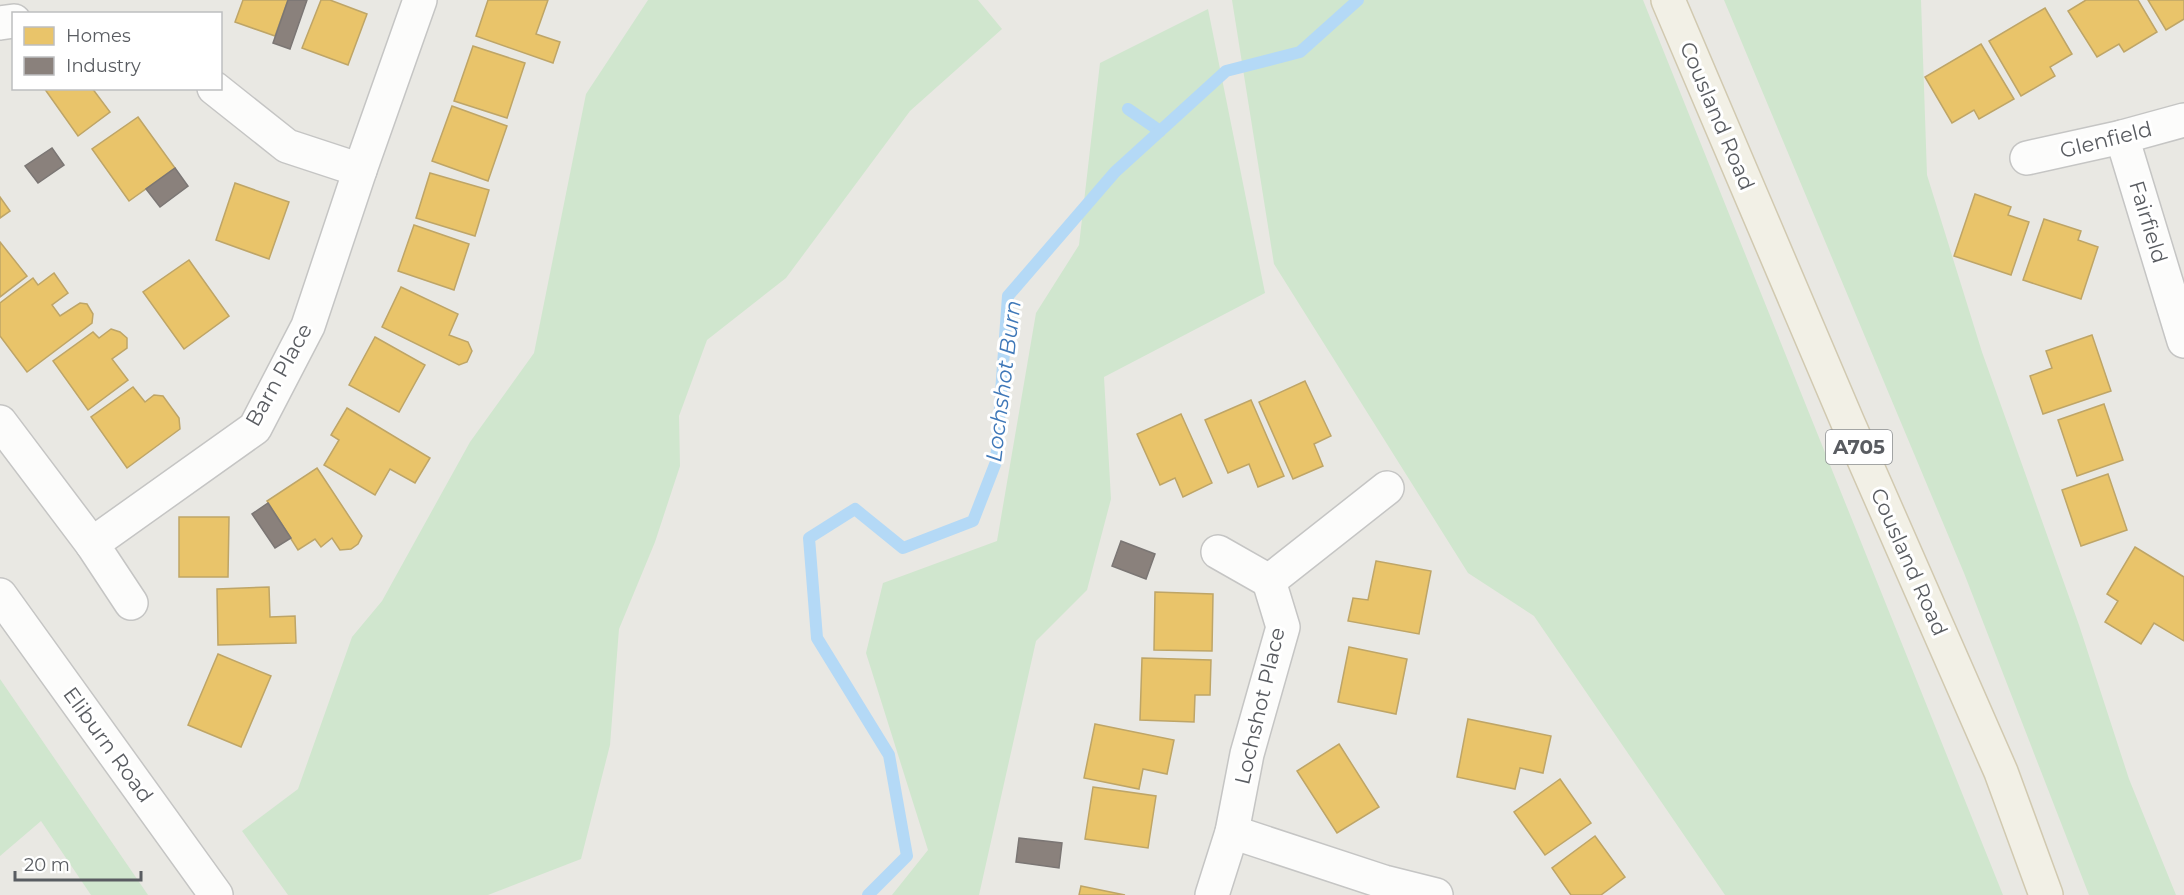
<svg xmlns="http://www.w3.org/2000/svg" width="2184" height="895" viewBox="0 0 2184 895" font-family="Montserrat,sans-serif">
	<style>
		.green { fill: #d0e6ce }
		.homes { fill: #e9c46a; stroke: #bea567; stroke-width: 1.5 }
		.industry { fill: #8a817c; stroke: #7b7674; stroke-width: 1.5 }
		.lines { fill: none; stroke-linecap: round; stroke-linejoin: round }
		.stream { stroke: #b4d9f6; stroke-width: 12 }
		.minor-casing { stroke: #c5c5c4; stroke-width: 36 }
		.major-casing { stroke: #d1c9b0; stroke-width: 36 }
		.minor { stroke: #fcfcfb; stroke-width: 33 }
		.major { stroke: #f2f0e6; stroke-width: 33 }
		.labels { text-anchor: middle; stroke-width: 6; stroke-linejoin: round; paint-order: stroke }
		.shield { fill: #fff; stroke: #8b8d90; stroke-width: 1.5 }
		.shield-label { font-size: 20px; font-weight: bold; fill: #595c61 }
		.street-label { font-size: 21px; fill: #595c61; stroke: #fff }
		.water-label { font-size: 22px; font-style: italic; fill: #3f78b8; stroke: #fff }
	</style>
	<rect width="100%" height="100%" fill="#e9e8e3"/>
	<g class="green">
		<path d="M648 0H978L1002 29 910 111 786 278 707 340 679 416 680 466 655 542 619 629 610 745 581 859 488 895H288L242 831 298 789 352 637 382 601 470 442 534 353 586 94Z"/>
		<path d="M1232 0H1643L2003 895H1725L1534 616 1468 573 1274 264Z"/>
		<path d="M1724 0H1921L1927 175 1982 352 2079 625 2129 779 2176 895H2089L1964 573Z"/>
		<path d="M1208 9 1265 293 1104 377 1111 499 1087 590 1036 641 979 895H892L928 850 866 653 883 583 997 541 1036 313 1079 245 1100 63Z"/>
		<path d="M0 679 148 895H91L41 821 0 856Z"/>
	</g>
	<g class="homes">
		<path d="M243 0H288L275 36 235 22Z"/>
		<path d="M321 0H330L367 14 348 65 302 48Z"/>
		<path d="M488 0H548L536 34 560 42 553 63 476 36Z"/>
		<path d="M2086 0H2138L2157 32 2124 52 2119 44 2097 57 2068 11Z"/>
		<path d="M2148 0H2184V19L2166 30Z"/>
		<path d="M2045 8 2072 54 2050 67 2055 76 2021 96 1989 41Z"/>
		<path d="M1981 44 2014 99 1979 119 1974 110 1952 123 1925 77Z"/>
		<path d="M473 46 525 63 507 118 454 101Z"/>
		<path d="M44 88H92L110 112 78 136Z"/>
		<path d="M452 106 507 126 488 181 432 161Z"/>
		<path d="M138 117 175 168 129 201 92 149Z"/>
		<path d="M430 173 489 190 475 236 416 218Z"/>
		<path d="M235 183 289 202 269 259 216 240Z"/>
		<path d="M1975 194 2011 207 2008 215 2029 222 2011 275 1954 256Z"/>
		<path d="M0 197 10 211 0 218Z"/>
		<path d="M2044 219 2081 231 2078 240 2098 247 2081 299 2023 280Z"/>
		<path d="M414 225 469 244 454 290 398 271Z"/>
		<path d="M0 242 27 276 0 297Z"/>
		<path d="M189 260 229 316 184 349 143 292Z"/>
		<path d="M54 273 68 293 52 305 60 316 80 303 87 304 93 314 92 323 27 372 0 336V303L33 278 38 285Z"/>
		<path d="M401 287 458 314 449 335 468 342 472 351 467 362 459 365 382 327Z"/>
		<path d="M111 329 120 332 127 338V348L112 359 128 380 88 410 53 361 93 332 99 338Z"/>
		<path d="M2092 335 2111 391 2043 414 2030 376 2052 368 2046 351Z"/>
		<path d="M375 337 425 365 399 412 349 385Z"/>
		<path d="M1305 381 1331 436 1314 444 1323 466 1293 479 1259 402Z"/>
		<path d="M133 387 145 402 154 395 163 396 179 418 180 429 127 468 91 417Z"/>
		<path d="M1251 400 1284 476 1258 487 1249 464 1228 473 1205 420Z"/>
		<path d="M2104 404 2123 460 2077 476 2058 420Z"/>
		<path d="M347 408 430 458 415 483 390 469 375 495 324 465 339 440 331 435Z"/>
		<path d="M1181 414 1212 483 1183 497 1175 478 1160 485 1137 434Z"/>
		<path d="M317 468 362 536 358 544 351 549 340 550 332 538 321 547 315 539 298 550 267 501Z"/>
		<path d="M2108 474 2127 530 2081 546 2062 490Z"/>
		<path d="M179 517H229L228 577H179Z"/>
		<path d="M2135 547 2184 577V641L2154 623 2141 644 2105 622 2118 601 2107 594Z"/>
		<path d="M1376 561 1431 571 1419 634 1348 621 1353 598 1368 600Z"/>
		<path d="M269 587 270 617 295 616 296 643 218 645 217 589Z"/>
		<path d="M1155 592 1213 594 1212 651 1154 650Z"/>
		<path d="M1349 647 1407 659 1396 714 1338 702Z"/>
		<path d="M218 654 271 676 241 747 188 725Z"/>
		<path d="M1142 658 1211 660 1210 695H1195L1194 722 1140 720Z"/>
		<path d="M1468 719 1551 736 1543 773 1520 768 1515 789 1457 777Z"/>
		<path d="M1095 724 1174 740 1167 774 1143 769 1139 789 1084 778Z"/>
		<path d="M1339 744 1379 807 1337 833 1297 771Z"/>
		<path d="M1560 779 1591 823 1545 855 1514 812Z"/>
		<path d="M1093 787 1156 796 1148 848 1085 839Z"/>
		<path d="M1595 836 1625 877 1601 895H1571L1552 868Z"/>
		<path d="M1081 886 1125 895H1079Z"/>
	</g>
	<g class="industry">
		<path d="M288 0H307L290 49 273 43Z"/>
		<path d="M52 148 64 165 38 183 25 166Z"/>
		<path d="M175 168 188 186 160 207 146 189Z"/>
		<path d="M268 503 291 538 275 548 252 514Z"/>
		<path d="M1121 541 1155 554 1146 579 1112 566Z"/>
		<path d="M1019 838 1062 843 1059 868 1016 862Z"/>
	</g>
	<g class="lines">
		<g class="stream">
			<path d="M1128 109 1160 131"/>
			<path d="M868 895 907 856 889 755 817 638 809 538 855 509 903 548 973 521 996 462 1008 296 1115 172 1226 71 1300 52 1358 0"/>
		</g>
		<defs>
			<g id="minor">
				<path d="M0 23 14 21"/>
				<path d="M214 88 287 146 360 170 420 0"/>
				<path d="M2122 137 2184 341"/>
				<path d="M2027 158 2122 137 2184 120"/>
				<path d="M0 422 92 544"/>
				<path d="M1218 552 1269 581"/>
				<path d="M0 595 216 895"/>
				<path d="M131 603 92 544 255 428 308 326 360 170"/>
				<path d="M1232 832 1384 882 1436 895"/>
				<path d="M1212 895 1232 832 1247 754 1283 627 1269 581 1387 488"/>
			</g>
			<path id="major" d="M1668 0 1848 423 2001 772 2046 895"/>
		</defs>
		<use href="#minor" class="minor-casing"/>
		<use href="#major" class="major-casing"/>
		<use href="#minor" class="minor"/>
		<use href="#major" class="major"/>
	</g>
	<g class="labels">
		<rect class="shield" x="1826" y="430" width="66" height="34" rx="4.5"/>
		<g class="shield-label">
			<text x="1859" y="454">A705</text>
		</g>
		<g class="street-label">
			<text transform="translate(1717 116) rotate(67)" y="7">Cousland Road</text>
			<text transform="translate(2106 140) rotate(-14)" y="7">Glenfield</text>
			<text transform="translate(2148 222) rotate(73)" y="7">Fairfield</text>
			<text transform="translate(279 375) rotate(-61)" y="7">Barn Place</text>
			<text transform="translate(1909 562) rotate(66)" y="7">Cousland Road</text>
			<text transform="translate(1260 706) rotate(-77)" y="7">Lochshot Place</text>
			<text transform="translate(108 745) rotate(54)" y="7">Eliburn Road</text>
		</g>
		<g class="water-label">
			<text transform="translate(1003 381) rotate(-83)" y="8">Lochshot Burn</text>
		</g>
	</g>
	<rect x="12" y="12" width="210" height="78" fill="#ffffff" stroke="#bdbec0" stroke-width="1.5"/>
	<rect x="24" y="27" width="30" height="18" fill="#e9c46a" stroke="#bdbec0" stroke-width="1.5"/>
	<text x="66" y="42" font-size="18" fill="#595c61">Homes</text>
	<rect x="24" y="57" width="30" height="18" fill="#8a817c" stroke="#bdbec0" stroke-width="1.5"/>
	<text x="66" y="72" font-size="18" fill="#595c61">Industry</text>
	<path d="M15 871v9h126v-9" fill="none" stroke="#595c61" stroke-width="3"/>
	<text x="24" y="871" font-size="18" fill="#595c61" stroke="#ffffff" stroke-width="4.5" paint-order="stroke">20 m</text>
</svg>
